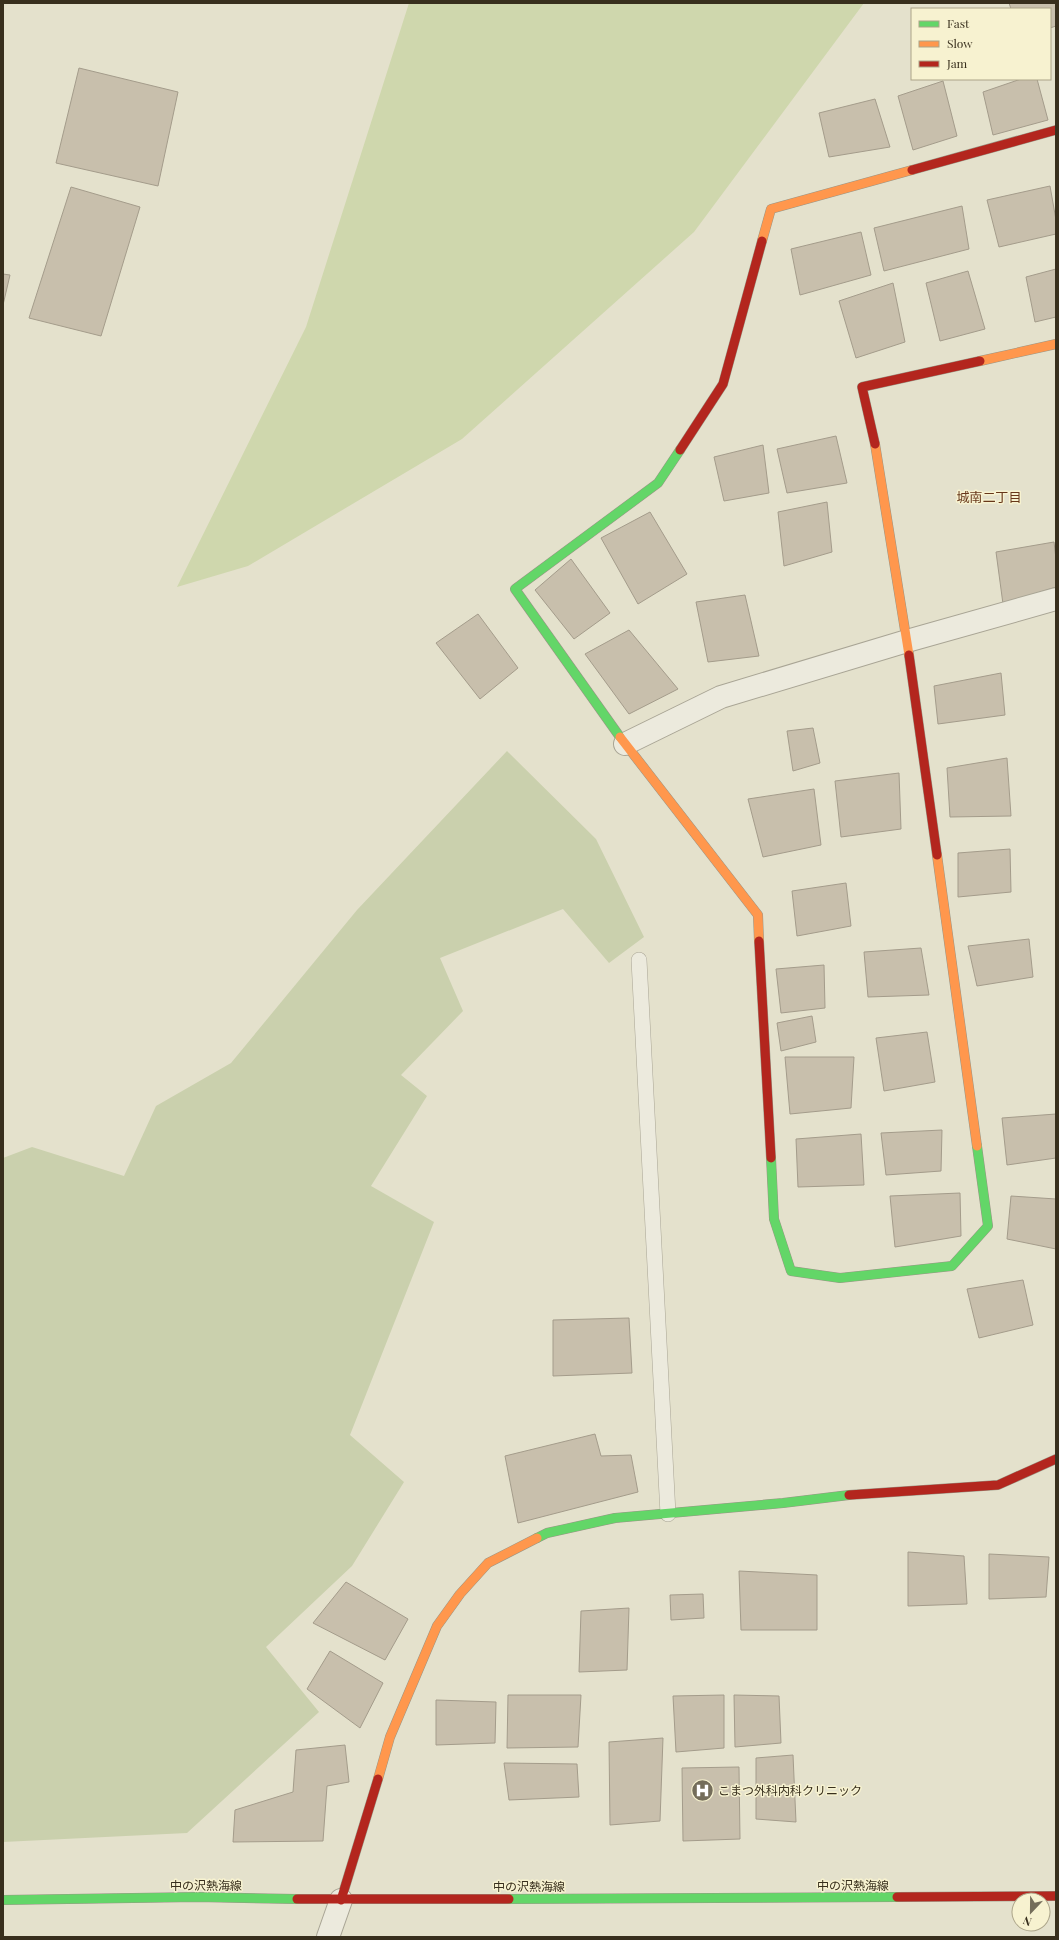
<svg xmlns="http://www.w3.org/2000/svg" width="1059" height="1940" viewBox="0 0 1059 1940" font-family="'Playfair Display','Noto Sans JP',serif">
	<style>
		.green { fill: #cfd7ad }
		.cemetery { fill: #cad0ad }
		.building { fill: #c8bfac; stroke: #a49c8b }
		.lines { fill: none; stroke-linecap: round; stroke-linejoin: round }
		.lane-casing { stroke: #a9a595; stroke-width: 16 }
		.street-casing { stroke: #a9a595; stroke-width: 24 }
		.fast-casing { stroke: #999585; stroke-width: 10 }
		.slow-casing { stroke: #999585; stroke-width: 10 }
		.jam-casing { stroke: #999585; stroke-width: 10 }
		.lane { stroke: #eceadd; stroke-width: 15 }
		.street { stroke: #eceadd; stroke-width: 22 }
		.fast { stroke: #63d668; stroke-width: 9 }
		.slow { stroke: #ff974d; stroke-width: 9 }
		.jam { stroke: #b3261e; stroke-width: 9 }
		.labels { text-anchor: middle; stroke-width: 3; stroke-linejoin: round; paint-order: stroke }
		.poi-label { font-size: 12px; fill: #382f1d; stroke: #f7f2d0; text-anchor: start }
		.street-label { font-size: 12px; fill: #382f1d; stroke: #f7f2d0 }
		.neighbourhood-label { font-size: 13px; fill: #67371a; stroke: #f7f2d0 }
	</style>
	<rect width="100%" height="100%" fill="#e4e1cc"/>
	<path class="green" d="M409 3H864L694 232 462 439 248 566 177 587 306 327Z"/>
	<path class="cemetery" d="M507 751 596 839 644 937 609 963 563 909 440 958 463 1011 401 1075 427 1096 371 1186 434 1222 350 1435 404 1482 352 1566 266 1647 319 1712 187 1833 3 1842V1158L32 1147 124 1176 156 1106 231 1063 357 910Z"/>
	<g class="building">
		<path d="M1009 3H1056V26L1050 28V9H1011Z"/>
		<path d="M79 68 178 92 158 186 56 163Z"/>
		<path d="M1021 79H1037L1048 120 993 135 983 92Z"/>
		<path d="M943 81 957 136 913 150 898 96Z"/>
		<path d="M875 99 890 147 829 157 819 113Z"/>
		<path d="M1050 186 1056 220V234L999 247 987 200Z"/>
		<path d="M71 187 140 207 101 336 29 318Z"/>
		<path d="M962 206 969 249 884 271 874 228Z"/>
		<path d="M861 232 871 275 800 295 791 249Z"/>
		<path d="M1056 269V317L1035 322 1026 277Z"/>
		<path d="M968 271 985 329 940 341 926 283Z"/>
		<path d="M3 274 10 275 3 305Z"/>
		<path d="M893 283 905 342 856 358 839 301Z"/>
		<path d="M836 436 847 483 787 493 777 449Z"/>
		<path d="M763 445 769 493 724 501 714 457Z"/>
		<path d="M827 502 832 552 784 566 778 512Z"/>
		<path d="M650 512 687 574 638 604 601 538Z"/>
		<path d="M1054 542 1056 559V587L1003 604 996 552Z"/>
		<path d="M571 559 610 613 574 639 535 590Z"/>
		<path d="M745 595 759 656 708 662 696 602Z"/>
		<path d="M478 614 518 668 480 699 436 643Z"/>
		<path d="M629 630 678 689 629 714 585 654Z"/>
		<path d="M1001 673 1005 715 938 724 934 686Z"/>
		<path d="M813 728 820 763 793 771 787 731Z"/>
		<path d="M1007 758 1011 816 950 817 947 768Z"/>
		<path d="M899 773 901 829 841 837 835 781Z"/>
		<path d="M814 789 821 845 763 857 748 799Z"/>
		<path d="M1010 849 1011 892 958 897V853Z"/>
		<path d="M846 883 851 926 797 936 792 891Z"/>
		<path d="M1029 939 1033 977 977 986 968 946Z"/>
		<path d="M921 948 929 995 868 997 864 952Z"/>
		<path d="M824 965 825 1008 781 1013 776 969Z"/>
		<path d="M812 1016 816 1042 781 1051 777 1023Z"/>
		<path d="M927 1032 935 1082 884 1091 876 1038Z"/>
		<path d="M785 1057H854L851 1108 790 1114Z"/>
		<path d="M1056 1114V1158L1007 1165 1002 1118Z"/>
		<path d="M942 1130 941 1171 886 1175 881 1133Z"/>
		<path d="M861 1134 864 1185 798 1187 796 1139Z"/>
		<path d="M960 1193 961 1236 895 1247 890 1196Z"/>
		<path d="M1011 1196 1056 1199V1249L1007 1239Z"/>
		<path d="M1023 1280 1033 1325 979 1338 967 1289Z"/>
		<path d="M629 1318 632 1373 553 1376V1320Z"/>
		<path d="M595 1434 601 1456 631 1455 638 1492 518 1523 505 1456Z"/>
		<path d="M908 1552 964 1556 967 1604 908 1606Z"/>
		<path d="M989 1554 1049 1557 1046 1597 989 1599Z"/>
		<path d="M739 1571 817 1575V1630H741Z"/>
		<path d="M346 1582 408 1619 385 1660 313 1623Z"/>
		<path d="M703 1594 704 1618 671 1620 670 1595Z"/>
		<path d="M629 1608 627 1670 579 1672 581 1611Z"/>
		<path d="M330 1651 383 1683 360 1728 307 1689Z"/>
		<path d="M508 1695H581L578 1747 507 1748Z"/>
		<path d="M724 1695V1748L676 1752 673 1696Z"/>
		<path d="M734 1695 779 1696 781 1743 735 1747Z"/>
		<path d="M436 1700 496 1702 495 1743 436 1745Z"/>
		<path d="M663 1738 660 1821 610 1825 609 1742Z"/>
		<path d="M345 1745 349 1782 327 1786 323 1841 233 1842 235 1810 293 1792 296 1750Z"/>
		<path d="M793 1755 796 1822 756 1819V1758Z"/>
		<path d="M504 1763 577 1764 579 1797 509 1800Z"/>
		<path d="M739 1767 740 1839 683 1841 682 1768Z"/>
	</g>
	<g class="lines">
		<defs>
			<path id="lane" d="M639 960 668 1514"/>
			<g id="street">
				<path d="M625 744 721 697 907 641 1056 599"/>
				<path d="M328 1937 341 1900"/>
			</g>
			<g id="fast">
				<path d="M620 737 515 589 658 483 680 450"/>
				<path d="M771 1158 774 1219 791 1271 840 1278 952 1266 988 1226 977 1146"/>
				<path d="M537 1538 547 1533 615 1518 783 1503 849 1495"/>
				<path d="M509 1899 897 1897"/>
				<path d="M3 1900 197 1897 297 1899"/>
			</g>
			<g id="slow">
				<path d="M762 241 771 209 912 170"/>
				<path d="M980 361 1056 344"/>
				<path d="M875 444 909 655"/>
				<path d="M620 737 758 915 759 941"/>
				<path d="M937 855 977 1146"/>
				<path d="M378 1779 390 1737 437 1626 460 1594 488 1563 537 1538"/>
			</g>
			<g id="jam">
				<path d="M912 170 1056 130"/>
				<path d="M875 444 862 387 980 361"/>
				<path d="M680 450 723 384 762 241"/>
				<path d="M909 655 937 855"/>
				<path d="M759 941 771 1158"/>
				<path d="M849 1495 998 1485 1056 1459"/>
				<path d="M897 1897 1056 1896"/>
				<path d="M297 1899H509"/>
				<path d="M341 1900 378 1779"/>
			</g>
		</defs>
		<use href="#lane" class="lane-casing"/>
		<use href="#street" class="street-casing"/>
		<use href="#fast" class="fast-casing"/>
		<use href="#slow" class="slow-casing"/>
		<use href="#jam" class="jam-casing"/>
		<use href="#lane" class="lane"/>
		<use href="#street" class="street"/>
		<use href="#fast" class="fast"/>
		<use href="#slow" class="slow"/>
		<use href="#jam" class="jam"/>
	</g>
	<defs>
		<symbol id="hospital-disc" viewBox="-11 -11 22 22"><circle r="9.5" fill="#746d5a" stroke="#f7f2d0"/><path d="M-5-5h3v3.5h4V-5h3V5h-3V1.5h-4V5h-3Z" fill="#fff"/></symbol>
	</defs>
	<g fill-rule="evenodd">
		<use href="#hospital-disc" x="690" y="1778" width="25" height="25"/>
	</g>
	<g class="labels">
		<g class="poi-label">
			<text x="718" y="1795">こまつ外科内科クリニック</text>
		</g>
		<g class="street-label">
			<text x="206" y="1890">中の沢熱海線</text>
			<text x="853" y="1890">中の沢熱海線</text>
			<text x="529" y="1891">中の沢熱海線</text>
		</g>
		<g class="neighbourhood-label">
			<text x="989" y="502">城南二丁目</text>
		</g>
	</g>
	<rect width="1059" height="1940" fill="none" stroke="#382f1d" stroke-width="8"/>
	<rect x="911" y="8" width="140" height="72" fill="#f7f2d0" stroke="#aba488"/>
	<rect x="919" y="21" width="20" height="6" fill="#63d668" stroke="#aba488"/>
	<text x="947" y="28" font-size="12" fill="#382f1d">Fast</text>
	<rect x="919" y="41" width="20" height="6" fill="#ff974d" stroke="#aba488"/>
	<text x="947" y="48" font-size="12" fill="#382f1d">Slow</text>
	<rect x="919" y="61" width="20" height="6" fill="#b3261e" stroke="#aba488"/>
	<text x="947" y="68" font-size="12" fill="#382f1d">Jam</text>
	<g transform="translate(1031 1912) rotate(202)"><circle r="19" fill="#f7f2d0" stroke="#aba488"/>
	<path d="M0-3L7 15L0 10L-7 15Z" fill="#746d5a"/>
	<text y="-6" font-size="11" font-weight="bold" text-anchor="middle" fill="#382f1d">N</text>
	</g>
</svg>
